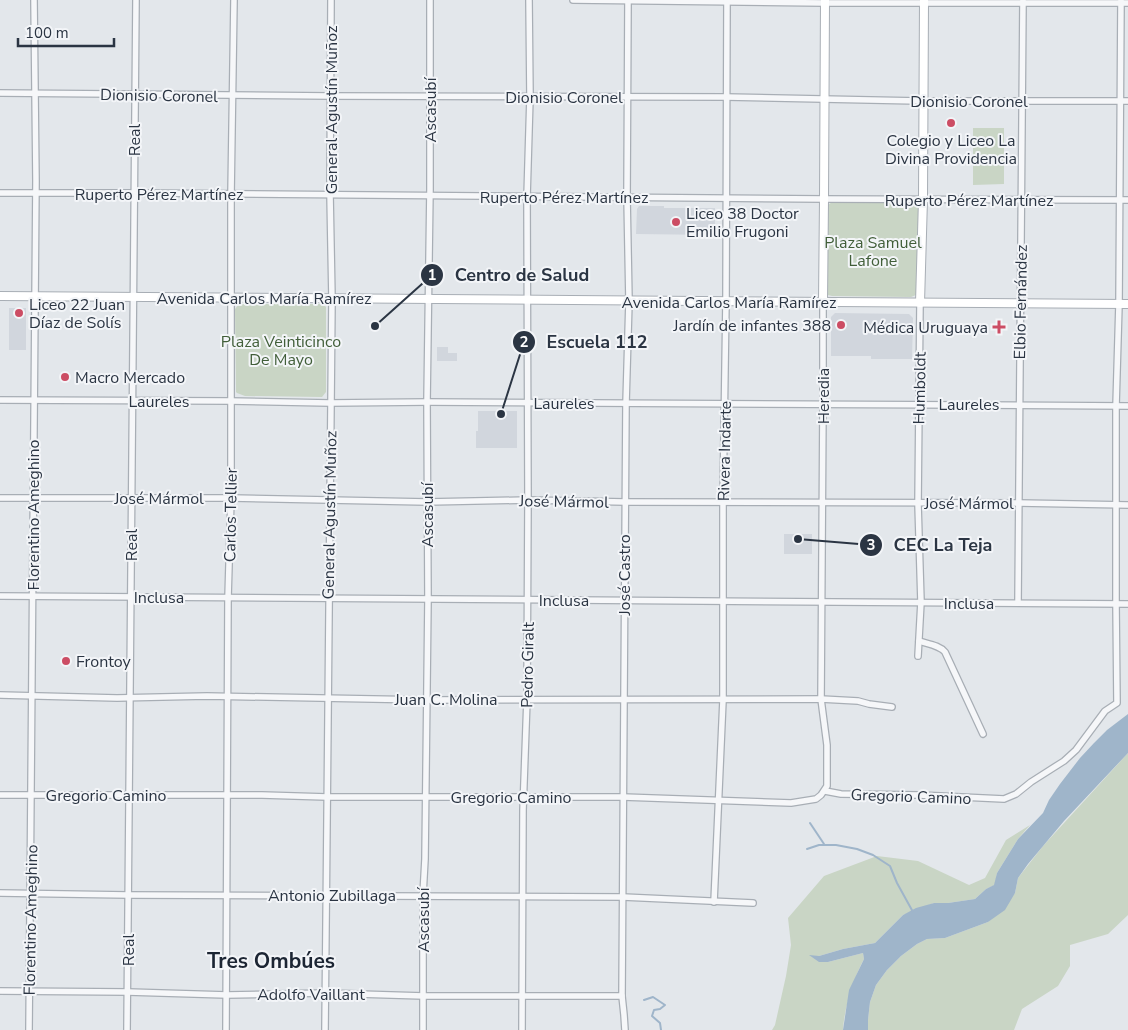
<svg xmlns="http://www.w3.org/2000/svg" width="1128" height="1030" viewBox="0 0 1128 1030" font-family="'Nunito Sans',sans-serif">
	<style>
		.built { fill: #d1d6dd }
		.green { fill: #c9d5c5 }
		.water { fill: #9fb5ca }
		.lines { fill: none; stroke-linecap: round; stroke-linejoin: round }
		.stream { stroke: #9fb5ca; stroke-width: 2 }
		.street-casing { stroke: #a8aeb5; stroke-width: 8 }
		.secondary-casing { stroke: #a8aeb5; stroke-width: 10 }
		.street { stroke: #f6f7f9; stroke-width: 5.5 }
		.secondary { stroke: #fff; stroke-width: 8 }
		.poi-dot { fill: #cc4d64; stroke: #f3f5f8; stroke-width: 2 }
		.labels { text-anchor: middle; stroke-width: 4; stroke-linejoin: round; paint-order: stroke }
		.street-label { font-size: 16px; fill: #2b3543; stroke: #f3f5f8 }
		.poi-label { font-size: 16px; fill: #2b3543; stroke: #f3f5f8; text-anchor: start }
		.park-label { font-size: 16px; fill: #415e39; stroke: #f3f5f8 }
		.district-label { font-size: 21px; font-weight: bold; fill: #1d2634; stroke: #f3f5f8 }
		.leader { fill: none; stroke: #2b3543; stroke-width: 2 }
		.callout-dot { fill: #2b3543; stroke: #f3f5f8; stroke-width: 2 }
		.mark-label { font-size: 15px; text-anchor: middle; font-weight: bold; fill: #fff }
		.callout-label { font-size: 18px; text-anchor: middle; font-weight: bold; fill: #2b3543; stroke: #f3f5f8; stroke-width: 4; stroke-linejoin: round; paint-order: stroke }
	</style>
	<rect width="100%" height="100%" fill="#e3e7eb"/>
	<g class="built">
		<path d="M639 206H664V208H715V235L636 234 637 209Z"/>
		<rect x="9" y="308" width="17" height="42"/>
		<path d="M835 313 909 314 913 318 912 359H871V356H831V317Z"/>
		<path d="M437 347H448V353H457V361H437Z"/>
		<path d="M478 411H517V448H476V431H478Z"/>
		<rect x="784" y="534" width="28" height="20"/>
	</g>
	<g class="green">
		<path d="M973 128H1004V184L973 185Z"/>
		<path d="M832 202 912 203 916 205 919 211 918 291 916 295 911 297 832 296 828 295 827 291V208L828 205Z"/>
		<path d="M239 304H320L324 305 326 307V392L322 397 245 396 237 393 236 392 235 309Z"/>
		<path d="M1128 753V915L1108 934 1070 945V966L1058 986 1022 1009 1014 1030H868V1020L870 1002 876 985 887 970 901 956 917 944 927 939 945 938 988 922 1015 893 1018 878 1043 846Z"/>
		<path d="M1030 825 1018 839 997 873 995 885 986 889 975 899 948 903H934L903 915 875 943 843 949 819 956 828 962 863 953 864 959C854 977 844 1009 843 1030H772L775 1025 786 976 791 945 788 918 824 876 877 856 918 861 969 885 985 878 1006 840Z"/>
	</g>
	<path class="water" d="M1128 714V753L1064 821 1028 864 1018 878 1015 893 1005 910 988 922 945 938 927 939 917 944 901 956 887 970 876 985 870 1002 868 1020V1030H843L849 990 864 959 863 953 828 962H819L809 955 819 956 843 949 875 943 903 915 916 908 934 903H948L975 899 986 889 994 885 997 873 1018 839 1043 813 1049 800 1060 784 1080 758 1094 743 1107 730Z"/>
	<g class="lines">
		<g class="stream">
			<path d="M810 823 824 844"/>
			<path d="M807 849 819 845H836L857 849 873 855 890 866 897 883 913 912"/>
			<path d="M644 1000 653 997 665 1005 660 1009 654 1010 652 1016 660 1023 661 1030"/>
		</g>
		<defs>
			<g id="street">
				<path d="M573 0 824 3H1128"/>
				<path d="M0 93 330 96 726 97 919 101H1128"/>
				<path d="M0 193H134L824 199 1128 200"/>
				<path d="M0 400 230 401 330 403 427 402 1128 406"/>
				<path d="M0 498H231L427 502 528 500 625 502 1019 503 1128 505"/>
				<path d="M0 596 1128 604"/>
				<path d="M1018 603C1019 402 1021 201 1023 0"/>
				<path d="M919 641C928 644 939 645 945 652L983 734"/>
				<path d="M918 656 921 602 918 504 920 303"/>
				<path d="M0 695 117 698 207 696 426 700 821 699 858 701 869 704 892 707"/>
				<path d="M825 791 841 794 919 795 1004 799 1016 794 1031 782 1064 761 1076 750 1105 711 1117 703 1116 604V406L1119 304 1121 0"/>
				<path d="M0 795H262L327 797H623L791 803 816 799 821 795 827 786V745L821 699 823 404V302"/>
				<path d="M0 893 128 895 623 897 753 903"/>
				<path d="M714 902 723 700V502L726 301 727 0"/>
				<path d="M0 991 128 992 227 995 325 993 424 996H622"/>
				<path d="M29 1030 36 181 34 0"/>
				<path d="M127 1030 136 0"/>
				<path d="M226 1030 228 598 231 498V194L234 0"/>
				<path d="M325 1030 332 299 330 194 331 0"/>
				<path d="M423 1030V895L425 859 428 599 427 402 430 189V0"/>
				<path d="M522 1030 523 810 527 699 528 500 527 197 530 97 529 0"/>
				<path d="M625 1030 624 1015 622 996 626 403 629 301 627 197 628 0"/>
			</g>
			<g id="secondary">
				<path d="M0 296 1128 304"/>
				<path d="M823 302 824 199 825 0"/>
				<path d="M920 303 923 199 924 0"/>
			</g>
		</defs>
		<use href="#street" class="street-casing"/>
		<use href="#secondary" class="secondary-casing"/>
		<use href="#street" class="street"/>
		<use href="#secondary" class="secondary"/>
	</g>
	<g class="poi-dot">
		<circle cx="951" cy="123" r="5"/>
		<circle cx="676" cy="222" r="5"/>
		<circle cx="19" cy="313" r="5"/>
		<circle cx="841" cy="325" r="5"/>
		<path d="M996.5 319.5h5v5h5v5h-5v5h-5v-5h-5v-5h5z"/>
		<circle cx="65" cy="377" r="5"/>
		<circle cx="66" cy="661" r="5"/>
	</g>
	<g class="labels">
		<g class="street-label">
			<text transform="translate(159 95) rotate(1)" y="6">Dionisio Coronel</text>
			<text x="564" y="103">Dionisio Coronel</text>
			<text x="969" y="107">Dionisio Coronel</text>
			<text transform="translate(331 110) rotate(-90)" y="6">General Agustín Muñoz</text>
			<text transform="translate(430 110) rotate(-90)" y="6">Ascasubí</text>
			<text transform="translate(134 140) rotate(-90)" y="6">Real</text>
			<text x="159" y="200">Ruperto Pérez Martínez</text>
			<text x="564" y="203">Ruperto Pérez Martínez</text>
			<text x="969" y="206">Ruperto Pérez Martínez</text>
			<text x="264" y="304">Avenida Carlos María Ramírez</text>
			<text x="729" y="308">Avenida Carlos María Ramírez</text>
			<text transform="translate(1020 302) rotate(-89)" y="6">Elbio Fernández</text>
			<text transform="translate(919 388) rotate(-89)" y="6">Humboldt</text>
			<text transform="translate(823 396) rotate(-90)" y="6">Heredia</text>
			<text x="159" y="407">Laureles</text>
			<text x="564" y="409">Laureles</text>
			<text x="969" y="410">Laureles</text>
			<text transform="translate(724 451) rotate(-89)" y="6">Rivera Indarte</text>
			<text x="159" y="504">José Mármol</text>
			<text transform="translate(564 501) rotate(1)" y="6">José Mármol</text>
			<text x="969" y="509">José Mármol</text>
			<text transform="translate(33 515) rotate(-90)" y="6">Florentino Ameghino</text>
			<text transform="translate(230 515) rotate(-89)" y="6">Carlos Tellier</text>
			<text transform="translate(329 515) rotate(-89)" y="6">General Agustín Muñoz</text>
			<text transform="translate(427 515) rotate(-90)" y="6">Ascasubí</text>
			<text transform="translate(131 545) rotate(-90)" y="6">Real</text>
			<text transform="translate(624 575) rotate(-90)" y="6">José Castro</text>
			<text x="159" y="603">Inclusa</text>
			<text x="564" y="606">Inclusa</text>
			<text x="969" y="609">Inclusa</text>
			<text transform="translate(527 665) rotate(-89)" y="6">Pedro Giralt</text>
			<text x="446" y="705">Juan C. Molina</text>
			<text x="106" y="801">Gregorio Camino</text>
			<text transform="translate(911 796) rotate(2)" y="6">Gregorio Camino</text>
			<text x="511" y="803">Gregorio Camino</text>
			<text x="332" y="901">Antonio Zubillaga</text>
			<text transform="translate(30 920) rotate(-89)" y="6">Florentino Ameghino</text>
			<text transform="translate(423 920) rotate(-90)" y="6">Ascasubí</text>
			<text transform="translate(128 950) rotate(-90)" y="6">Real</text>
			<text x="311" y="1000">Adolfo Vaillant</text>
		</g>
		<g class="poi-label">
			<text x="951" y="146" text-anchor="middle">Colegio y Liceo La<tspan x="951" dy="18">Divina Providencia</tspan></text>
			<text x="686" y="219">Liceo 38 Doctor<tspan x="686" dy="18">Emilio Frugoni</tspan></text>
			<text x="29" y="310">Liceo 22 Juan<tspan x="29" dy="18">Díaz de Solís</tspan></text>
			<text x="831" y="331" text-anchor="end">Jardín de infantes 388</text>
			<text x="988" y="333" text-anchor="end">Médica Uruguaya</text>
			<text x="75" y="383">Macro Mercado</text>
			<text x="76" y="667">Frontoy</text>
		</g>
		<g class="park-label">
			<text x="873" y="248">Plaza Samuel<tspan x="873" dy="18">Lafone</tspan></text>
			<text x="281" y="347">Plaza Veinticinco<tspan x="281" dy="18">De Mayo</tspan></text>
		</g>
		<g class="district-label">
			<text x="271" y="968">Tres Ombúes</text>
		</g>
	</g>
	<path class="leader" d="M375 326L432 275M501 414L524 342M798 539L871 545"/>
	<g class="callout-dot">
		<circle cx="375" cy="326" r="5"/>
		<circle cx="501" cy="414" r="5"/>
		<circle cx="798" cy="539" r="5"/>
		<circle cx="432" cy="275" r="12"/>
		<circle cx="524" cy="342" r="12"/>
		<circle cx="871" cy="545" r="12"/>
	</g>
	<g class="mark-label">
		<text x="432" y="280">1</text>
		<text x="524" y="347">2</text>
		<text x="871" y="550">3</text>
	</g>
	<g class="callout-label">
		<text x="522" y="281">Centro de Salud</text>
		<text x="597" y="348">Escuela 112</text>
		<text x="943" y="551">CEC La Teja</text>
	</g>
	<path d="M18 38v8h96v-8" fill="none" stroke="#2b3543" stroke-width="2.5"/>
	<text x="25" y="38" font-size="15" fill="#2b3543" stroke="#f3f5f8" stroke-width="4" paint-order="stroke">100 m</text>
</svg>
